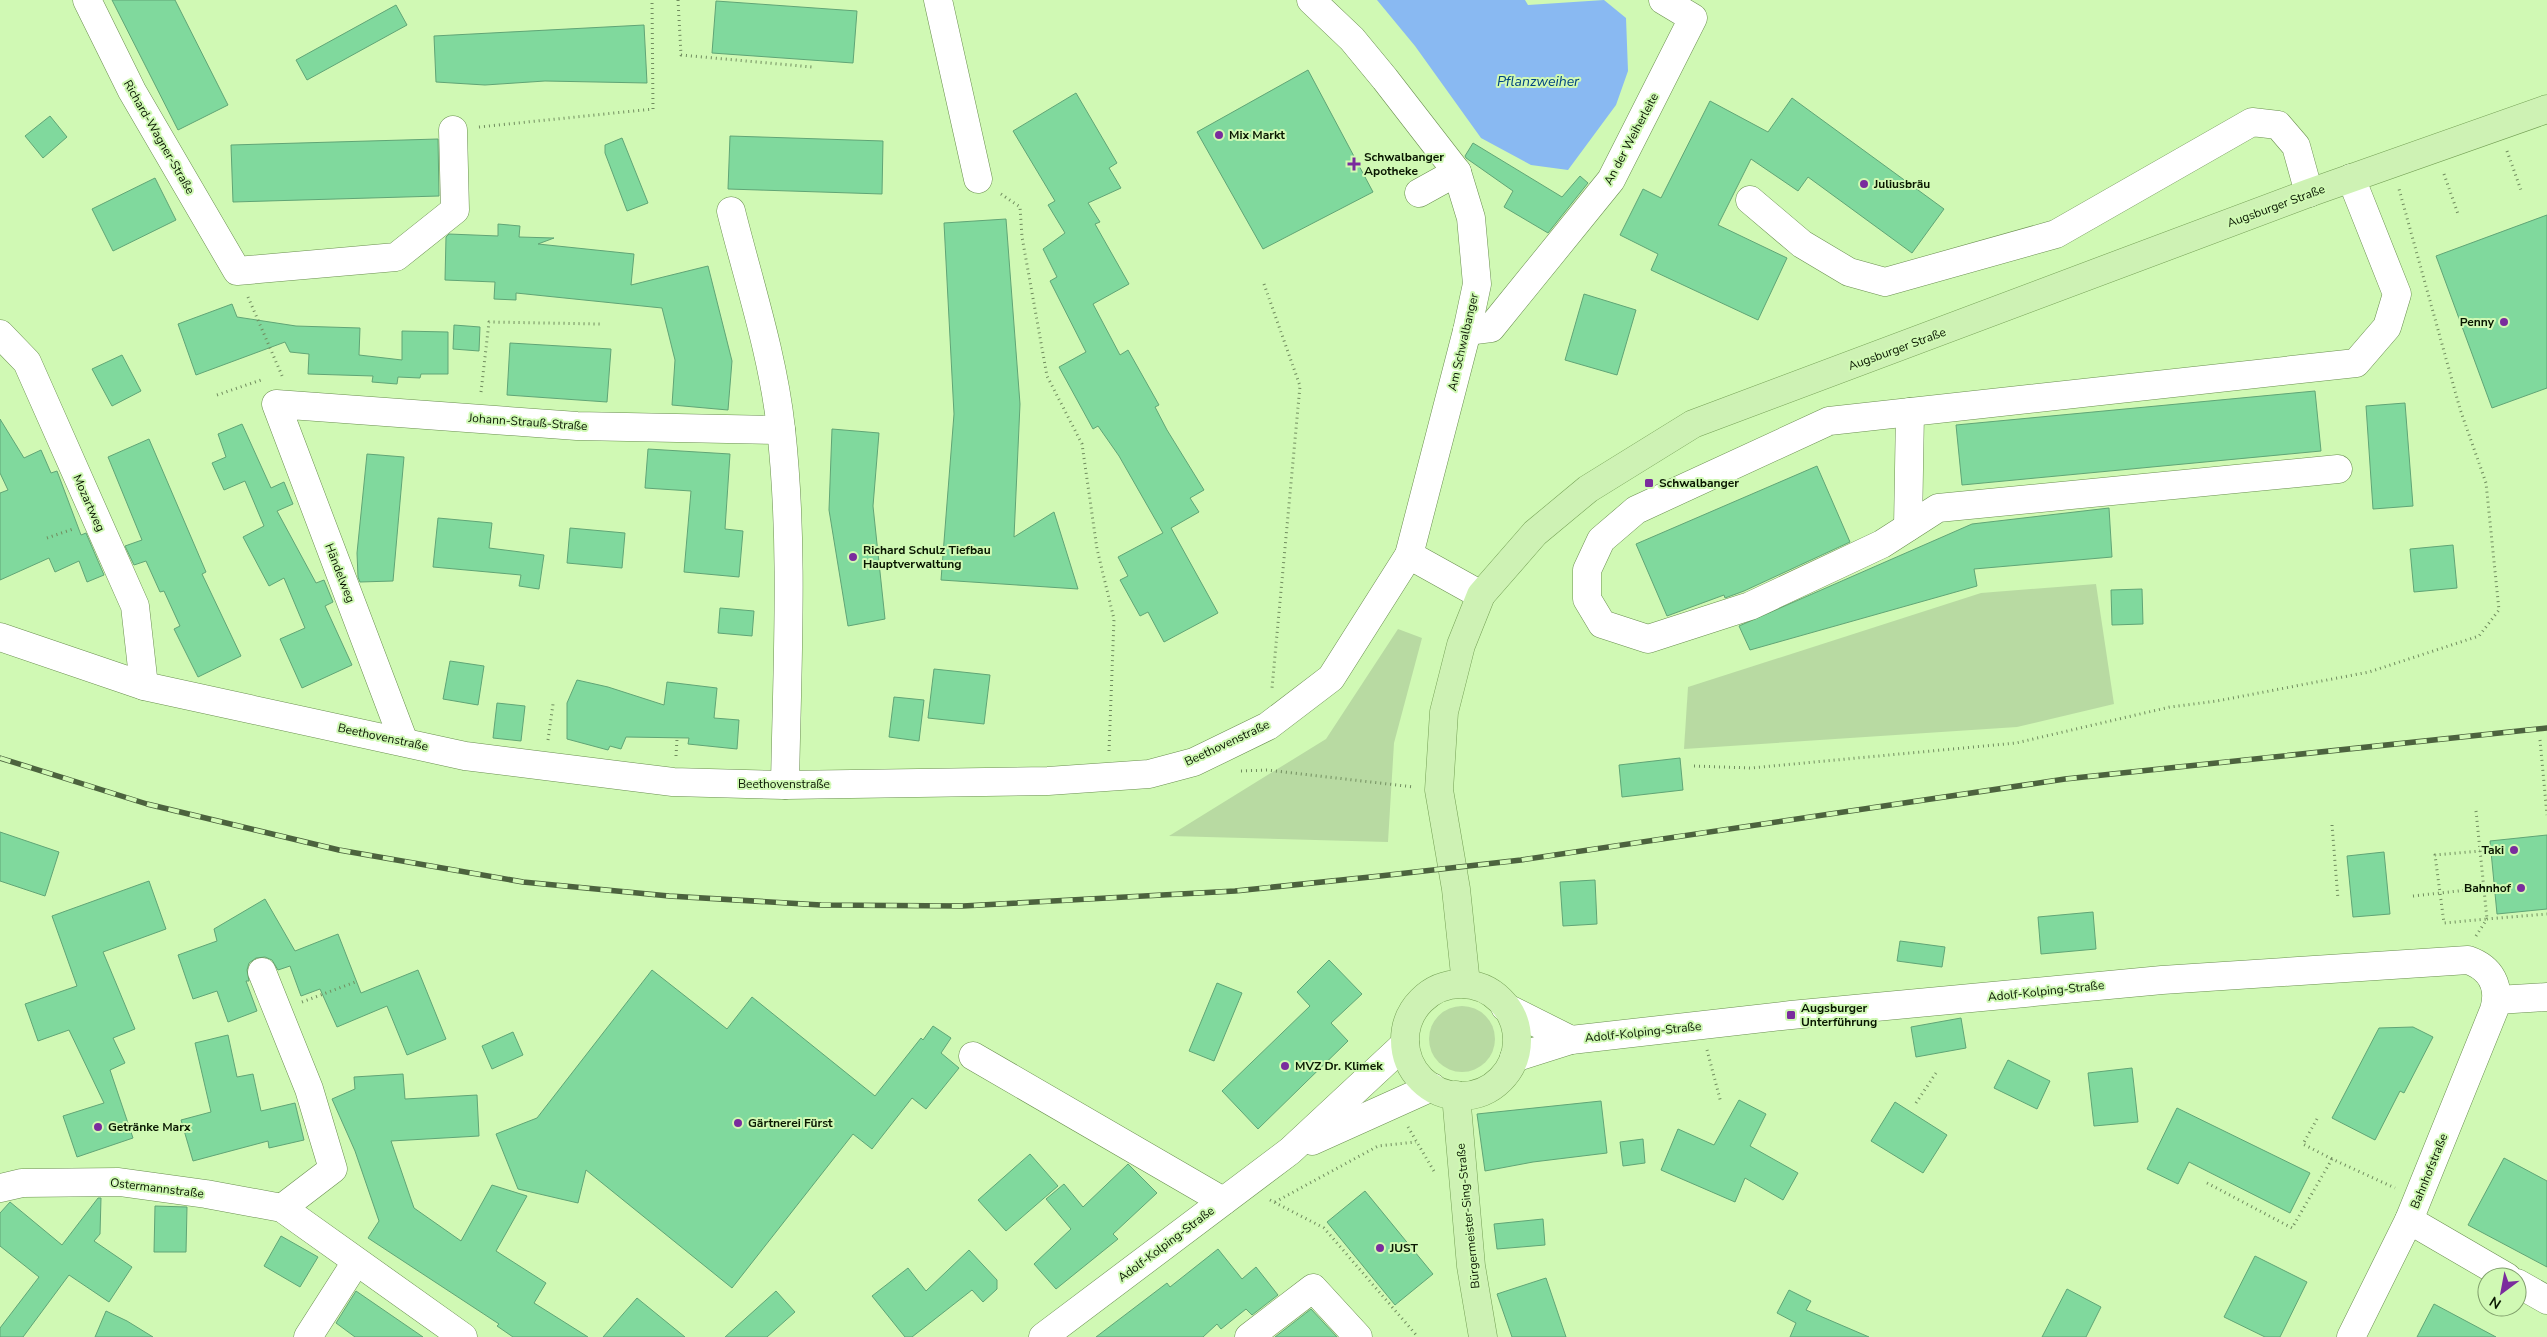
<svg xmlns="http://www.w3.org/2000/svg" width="2547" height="1337" viewBox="0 0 2547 1337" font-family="'Nunito Sans',sans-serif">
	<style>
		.green { fill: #b8daa2 }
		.water { fill: #89b9f2 }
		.building { fill: #80d99d; stroke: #60a576 }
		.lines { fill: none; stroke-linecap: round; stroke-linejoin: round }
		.minor-casing { stroke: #6a8f4f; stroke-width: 29 }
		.major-casing { stroke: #74a055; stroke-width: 29 }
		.path { stroke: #708c5e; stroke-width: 3; stroke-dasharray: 1 4; stroke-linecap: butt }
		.minor { stroke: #fff; stroke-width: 28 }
		.major { stroke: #cef2b4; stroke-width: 28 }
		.rail-casing { stroke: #4c633e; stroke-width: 5.5 }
		.rail { stroke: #d0f9b4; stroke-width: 4; stroke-dasharray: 11; stroke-linecap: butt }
		.poi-dot { fill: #7a2c9d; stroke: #d0f9b4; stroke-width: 2 }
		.labels { text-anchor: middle; stroke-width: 4; stroke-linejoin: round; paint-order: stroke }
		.poi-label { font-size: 12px; font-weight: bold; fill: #091701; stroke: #d0f9b4; text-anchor: start }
		.street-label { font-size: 12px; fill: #091701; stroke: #d0f9b4 }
		.water-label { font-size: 14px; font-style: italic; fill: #004381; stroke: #d0f9b4 }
	</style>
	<rect width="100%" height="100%" fill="#d0f9b4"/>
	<g class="green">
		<path d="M2096 584 2114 704 2017 727 1684 749 1688 687 1981 593Z"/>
		<path d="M1398 629 1422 638 1394 743 1388 842 1169 836 1326 739Z"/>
		<circle cx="1462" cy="1039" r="33"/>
	</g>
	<path class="water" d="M1377 0H1525L1528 5 1604 0 1626 18 1628 71 1616 105 1568 170 1531 165 1481 138 1415 46Z"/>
	<g class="building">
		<path d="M112 0H175L228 105 178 130Z"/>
		<path d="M716 1 857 11 853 63 712 53Z"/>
		<path d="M396 5 407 25 307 80 296 60Z"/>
		<path d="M644 25 647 83 545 81 485 85 436 82 434 36Z"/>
		<path d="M1308 70 1373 192 1263 249 1197 132Z"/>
		<path d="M1076 93 1117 163 1109 168 1121 188 1088 203 1100 222 1095 224 1129 284 1093 304 1120 355 1128 350 1159 405 1155 407 1167 430 1204 490 1190 498 1199 512 1171 528 1218 613 1164 642 1148 612 1140 616 1120 580 1128 576 1118 557 1163 533 1119 456 1098 426 1093 429 1059 367 1086 352 1050 281 1057 277 1043 249 1065 233 1048 205 1055 201 1013 131Z"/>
		<path d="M1792 98 1944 209 1912 253 1808 177 1798 191 1751 159 1718 225 1787 258 1758 320 1651 270 1658 254 1620 235 1643 189 1661 198 1710 101 1768 132Z"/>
		<path d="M50 116 67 137 43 158 25 136Z"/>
		<path d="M730 136 883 141 882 194 728 189Z"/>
		<path d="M622 138 648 203 627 211 605 153V145Z"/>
		<path d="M438 139 439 196 233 202 231 145Z"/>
		<path d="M1473 143 1562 197 1580 176 1588 183 1548 233 1504 207 1513 191 1466 158 1465 156Z"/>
		<path d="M155 178 176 220 113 251 92 209Z"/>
		<path d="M2547 215V388L2492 408 2436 256Z"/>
		<path d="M1006 219 1020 404 1014 537 1054 512 1078 589 941 580 954 414 944 223Z"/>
		<path d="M498 224 520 226 519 237 554 238 538 244 634 254 631 285 708 266 732 361 728 410 672 405 675 360 662 308 516 293V300L494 299 495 282 445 280 446 237 449 234 498 236Z"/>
		<path d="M1584 294 1636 310 1617 375 1565 360Z"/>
		<path d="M232 304 237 317 296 326 360 328 359 355 402 360V331L448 332V374H421L420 378 398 377 397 384 372 382 373 376 308 374 309 354 290 352 285 342 196 375 178 324Z"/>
		<path d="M454 325 480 327 479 351 453 349Z"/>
		<path d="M510 343 611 349 607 402 507 395Z"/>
		<path d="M122 355 141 391 112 406 92 369Z"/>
		<path d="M2315 391 2321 451 1962 485 1956 425Z"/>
		<path d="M2405 403 2413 506 2373 509 2366 406Z"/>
		<path d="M0 419 24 458 41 450 51 473 57 471 81 535 86 533 104 575 87 582 79 561 55 572 49 558 0 580V493L8 490 0 473Z"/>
		<path d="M242 424 271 488 284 482 293 504 277 511 316 583 324 580 333 602 325 606 352 665 302 688 280 639 305 628 284 578 269 586 243 537 264 526 245 481 224 490 212 463 226 457 218 434Z"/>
		<path d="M832 429 879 433 873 506 885 619 848 626 829 510Z"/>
		<path d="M149 439 206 572 202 574 241 656 198 677 174 629 180 626 164 591 160 592 146 561 134 565 125 546 142 540 108 457Z"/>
		<path d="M648 449 730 454 725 529 743 531 739 577 684 572 691 491 645 488Z"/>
		<path d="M367 454 404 457 393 581 360 582 358 577 357 553Z"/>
		<path d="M1817 466 1850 542 1744 591 1725 598 1724 595 1667 616 1636 544Z"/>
		<path d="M2109 508 2112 557 1974 569 1977 586 1750 650 1739 626 1972 524Z"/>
		<path d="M438 518 492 523 489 548 544 555 539 589 519 586 521 575 433 567Z"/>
		<path d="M570 528 625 533 622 568 567 563Z"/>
		<path d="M2453 545 2457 588 2414 592 2410 549Z"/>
		<path d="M2142 589 2143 624 2112 625 2111 590Z"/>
		<path d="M720 608 754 611 752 636 718 633Z"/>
		<path d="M450 661 484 666 478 705 443 699Z"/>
		<path d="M934 669 990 675 984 724 928 718Z"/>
		<path d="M577 680 608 687 664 705 667 682 717 688 714 718 739 720 737 749 688 744 689 738 626 737 621 749 610 746 608 750 567 739V703Z"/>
		<path d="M894 697 924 700 919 741 889 737Z"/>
		<path d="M497 703 525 706 521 741 493 738Z"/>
		<path d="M1680 758 1683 790 1622 797 1619 765Z"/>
		<path d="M0 832 59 852 45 896 0 881Z"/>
		<path d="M2547 835V909L2497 914 2490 841Z"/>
		<path d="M2384 852 2390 914 2353 917 2347 856Z"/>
		<path d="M1595 880 1597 924 1563 926 1560 882Z"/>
		<path d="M149 881 166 929 103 952 135 1029 113 1038 125 1063 110 1070 133 1138 77 1157 63 1116 104 1103 69 1030 38 1041 25 1004 77 986 52 916Z"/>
		<path d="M265 899 295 951 338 934 361 993 418 970 446 1039 407 1055 387 1006 337 1027 320 989 301 996 290 966 278 970 272 960 265 957 256 958 249 963 247 970 249 981H246L257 1011 228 1022 217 991 193 999 178 955 217 941 214 929Z"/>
		<path d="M2093 912 2096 949 2041 954 2038 917Z"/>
		<path d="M1900 941 1945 947 1942 967 1897 961Z"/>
		<path d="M1329 960 1362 994 1331 1023 1348 1041 1258 1129 1222 1091 1310 1006 1297 992Z"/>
		<path d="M652 970 727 1029 752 997 875 1096 921 1038 923 1040 933 1026 951 1038 941 1053 959 1068 926 1109 912 1098 872 1149 853 1134 732 1288 586 1170 578 1203 518 1189 496 1134 537 1118Z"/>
		<path d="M1217 983 1242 993 1214 1061 1189 1051Z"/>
		<path d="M1961 1018 1966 1048 1916 1057 1911 1027Z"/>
		<path d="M2413 1027 2433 1037 2404 1093 2400 1091 2375 1140 2332 1118 2379 1028Z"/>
		<path d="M513 1032 523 1055 492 1069 482 1046Z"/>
		<path d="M228 1035 237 1077 253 1074 261 1111 295 1103 304 1140 269 1148 268 1141 193 1161 181 1120 211 1112 195 1043Z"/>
		<path d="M2008 1060 2050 1081 2037 1109 1994 1088Z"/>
		<path d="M2132 1068 2138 1122 2094 1126 2088 1073Z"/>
		<path d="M403 1074 405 1099 477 1095 479 1136 391 1141 414 1208 461 1241 492 1185 527 1196 496 1251 546 1283 534 1303 588 1337H513L497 1326 499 1324 368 1238 379 1221 355 1151 332 1099 355 1089 354 1077Z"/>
		<path d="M1739 1100 1766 1114 1750 1146 1798 1173 1783 1200 1745 1178 1735 1202 1661 1170 1678 1129 1714 1145Z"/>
		<path d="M1601 1101 1607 1153 1533 1162 1485 1171 1477 1114Z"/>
		<path d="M1895 1102 1947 1135 1923 1173 1871 1141Z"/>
		<path d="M2177 1108 2310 1173 2290 1213 2189 1162 2178 1184 2147 1169Z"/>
		<path d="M1643 1139 1645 1163 1623 1166 1620 1142Z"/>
		<path d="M1030 1154 1058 1186 1006 1231 978 1200Z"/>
		<path d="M2504 1158 2547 1181V1267L2468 1225Z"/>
		<path d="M1128 1164 1157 1193 1113 1234 1118 1239 1056 1289 1034 1264 1071 1229 1046 1199 1064 1184 1083 1207Z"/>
		<path d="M1365 1191 1433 1274 1395 1305 1327 1222Z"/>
		<path d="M98 1198H101L100 1234 94 1241 132 1267 109 1302 69 1275 23 1337H0V1328L39 1277 0 1246V1213L10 1202 62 1245Z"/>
		<path d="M155 1206 187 1207 186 1252H154Z"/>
		<path d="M1543 1219 1545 1245 1497 1249 1494 1224Z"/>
		<path d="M281 1236 318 1257 300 1287 264 1266Z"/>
		<path d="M1218 1249 1242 1279 1256 1267 1278 1295 1252 1315 1246 1309 1221 1329 1217 1324 1203 1337H1096L1167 1283 1170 1287Z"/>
		<path d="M969 1250 997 1280V1289L983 1302 972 1290 912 1337H905L872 1296 908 1268 926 1291Z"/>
		<path d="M2255 1256 2307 1282 2280 1337H2265L2224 1317Z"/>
		<path d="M1546 1278 1566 1337H1512L1497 1294Z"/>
		<path d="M2067 1289 2101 1307 2086 1337H2042Z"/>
		<path d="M1789 1290 1811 1301 1806 1310 1869 1337H1790L1796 1323 1777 1313Z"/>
		<path d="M356 1291 423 1337H355L336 1323Z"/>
		<path d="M776 1291 795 1312 767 1337H725Z"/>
		<path d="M637 1298 685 1337H603Z"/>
		<path d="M2434 1304 2496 1337H2417Z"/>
		<path d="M1311 1309 1337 1337H1275Z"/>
		<path d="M106 1311 127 1321 153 1337H95Z"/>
	</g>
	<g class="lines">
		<defs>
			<g id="minor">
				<path d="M87 0 132 91 237 271 396 257 455 210 453 130"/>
				<path d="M938 0 978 179"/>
				<path d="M1419 193 1457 172"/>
				<path d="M1750 200 1802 244 1849 272 1885 282 2056 234 2252 122 2278 125 2296 146 2309 193"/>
				<path d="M731 211C749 283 773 355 781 429 794 546 787 667 785 785"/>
				<path d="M1467 331 1491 328 1611 180 1693 18 1663 0"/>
				<path d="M0 334 27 362 135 606 144 686"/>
				<path d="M2338 469 1938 508 1882 544 1750 606 1648 639 1602 624 1587 599V570L1601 540 1636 510 1829 421 2356 363 2387 327 2397 294 2351 178"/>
				<path d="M1908 527 1910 412"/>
				<path d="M1409 555 1481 595"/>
				<path d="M0 637 144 686 465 756 673 782 785 785 1048 781 1149 774 1194 762 1268 726 1331 678 1409 555 1467 331 1477 284 1471 218 1457 172 1385 79 1352 39 1311 0"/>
				<path d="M404 742 276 404 577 426 781 430"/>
				<path d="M262 972 309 1089 333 1169 282 1208"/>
				<path d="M2497 1000 2547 997"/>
				<path d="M1505 1007 1571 1040"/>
				<path d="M973 1056 1223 1201"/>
				<path d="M1514 1058 1571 1040 1791 1015 2162 980 2468 960C2491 968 2501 986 2494 1010L2409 1220 2351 1337"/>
				<path d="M1312 1141 1432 1087"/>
				<path d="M0 1188 22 1183 119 1182 206 1194 282 1208 463 1337"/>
				<path d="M2409 1220 2507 1277"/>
				<path d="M2517 1283 2547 1300"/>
				<path d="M308 1337 356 1262"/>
				<path d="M1043 1337 1290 1151 1405 1044"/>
				<path d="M1249 1337 1313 1288 1358 1337"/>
			</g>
			<g id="major">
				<path d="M1466 984 1456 889 1439 790 1444 712 1461 645 1481 595 1535 533 1588 489 1693 424 2309 193 2547 109"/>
				<circle cx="1461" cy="1040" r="56"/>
				<path d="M1456 1095 1471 1266 1483 1337"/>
			</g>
		</defs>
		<use href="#minor" class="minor-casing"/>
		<use href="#major" class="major-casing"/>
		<g class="path">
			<path d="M678 0 681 55 812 67"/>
			<path d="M479 127 653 109 652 0"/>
			<path d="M2507 151 2522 193"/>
			<path d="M2444 174 2458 214"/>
			<path d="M1001 194 1020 207 1022 237 1047 376 1082 444 1097 549 1114 619 1109 751"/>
			<path d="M1264 284 1300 386 1272 688"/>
			<path d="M248 297 283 378"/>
			<path d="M481 392 489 322 600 324"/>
			<path d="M217 395 261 380"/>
			<path d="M47 538 73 529"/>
			<path d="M548 740 553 704"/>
			<path d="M2540 740 2547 815"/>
			<path d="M676 756 677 739"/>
			<path d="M1694 766 1751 768 2016 743 2170 707 2217 701 2369 672 2479 636 2499 610 2486 483 2460 409 2399 189"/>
			<path d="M1241 771 1267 770 1414 787"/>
			<path d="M2476 811 2487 919 2444 923 2435 855 2480 851"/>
			<path d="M2332 825 2338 899"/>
			<path d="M2413 896 2467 890"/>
			<path d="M2476 936 2487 919 2547 914"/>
			<path d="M302 1002 358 981"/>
			<path d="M1707 1050 1721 1103"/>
			<path d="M1916 1103 1936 1073"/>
			<path d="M2317 1119 2303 1144 2332 1159"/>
			<path d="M1408 1127 1435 1173"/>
			<path d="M2207 1183 2292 1228 2332 1159 2395 1188"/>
			<path d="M1270 1200 1324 1228 1418 1337"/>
			<path d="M1275 1202 1378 1146 1416 1142"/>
		</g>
		<use href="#minor" class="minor"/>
		<use href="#major" class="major"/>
		<defs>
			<path id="rail" d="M0 758 147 804 339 850 523 882 669 896 821 905 963 906 1235 891 1380 876 1521 860 2065 779 2547 728"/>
		</defs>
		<use href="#rail" class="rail-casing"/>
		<use href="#rail" class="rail"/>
	</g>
	<g class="poi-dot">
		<circle cx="1219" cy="135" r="5"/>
		<path d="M1351.5 156.5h5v5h5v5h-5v5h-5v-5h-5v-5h5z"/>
		<circle cx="1864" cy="184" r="5"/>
		<circle cx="2504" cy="322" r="5"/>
		<rect x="1644" y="478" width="10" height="10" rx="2.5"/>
		<circle cx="853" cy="557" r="5"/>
		<circle cx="2514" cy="850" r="5"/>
		<circle cx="2521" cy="888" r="5"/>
		<rect x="1786" y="1010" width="10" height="10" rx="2.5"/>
		<circle cx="1285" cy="1066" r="5"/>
		<circle cx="738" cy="1123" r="5"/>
		<circle cx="98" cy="1127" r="5"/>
		<circle cx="1380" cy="1248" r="5"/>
	</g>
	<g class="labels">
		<g class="poi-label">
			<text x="1229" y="139">Mix Markt</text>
			<text x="1364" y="161">Schwalbanger<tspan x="1364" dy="14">Apotheke</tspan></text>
			<text x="1874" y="188">Juliusbräu</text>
			<text x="2494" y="326" text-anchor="end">Penny</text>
			<text x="1659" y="487">Schwalbanger</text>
			<text x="863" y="554">Richard Schulz Tiefbau<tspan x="863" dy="14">Hauptverwaltung</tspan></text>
			<text x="2504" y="854" text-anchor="end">Taki</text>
			<text x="2511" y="892" text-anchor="end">Bahnhof</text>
			<text x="1801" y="1012">Augsburger<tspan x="1801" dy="14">Unterführung</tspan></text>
			<text x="1295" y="1070">MVZ Dr. Klimek</text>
			<text x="748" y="1127">Gärtnerei Fürst</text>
			<text x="108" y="1131">Getränke Marx</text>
			<text x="1390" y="1252">JUST</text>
		</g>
		<g class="street-label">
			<text transform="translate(159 137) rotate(60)" y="4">Richard-Wagner-Straße</text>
			<text transform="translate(1631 139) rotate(-62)" y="4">An der Weiherleite</text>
			<text transform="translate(2276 206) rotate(-20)" y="4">Augsburger Straße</text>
			<text transform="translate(1463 342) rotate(-77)" y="4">Am Schwalbanger</text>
			<text transform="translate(1897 349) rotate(-20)" y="4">Augsburger Straße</text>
			<text transform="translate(528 422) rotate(4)" y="4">Johann-Strauß-Straße</text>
			<text transform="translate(89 503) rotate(66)" y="4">Mozartweg</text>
			<text transform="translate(340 573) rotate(69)" y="4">Händelweg</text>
			<text transform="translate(383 737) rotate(12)" y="4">Beethovenstraße</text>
			<text transform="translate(1227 743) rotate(-25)" y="4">Beethovenstraße</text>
			<text x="784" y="788">Beethovenstraße</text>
			<text transform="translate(2046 991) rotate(-6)" y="4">Adolf-Kolping-Straße</text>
			<text transform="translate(1643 1032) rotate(-6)" y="4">Adolf-Kolping-Straße</text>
			<text transform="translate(2429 1171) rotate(-68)" y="4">Bahnhofstraße</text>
			<text transform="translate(157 1188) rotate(7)" y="4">Ostermannstraße</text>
			<text transform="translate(1468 1216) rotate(-96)" y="4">Bürgermeister-Sing-Straße</text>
			<text transform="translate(1166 1244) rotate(-37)" y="4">Adolf-Kolping-Straße</text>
		</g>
		<g class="water-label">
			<text x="1538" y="86">Pflanzweiher</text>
		</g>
	</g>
	<g transform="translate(2502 1292) rotate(212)"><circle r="24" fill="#d0f9b4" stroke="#809f6c"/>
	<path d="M0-4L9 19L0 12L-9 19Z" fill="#7a2c9d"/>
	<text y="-8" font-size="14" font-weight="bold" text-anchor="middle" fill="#091701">N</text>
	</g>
</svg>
